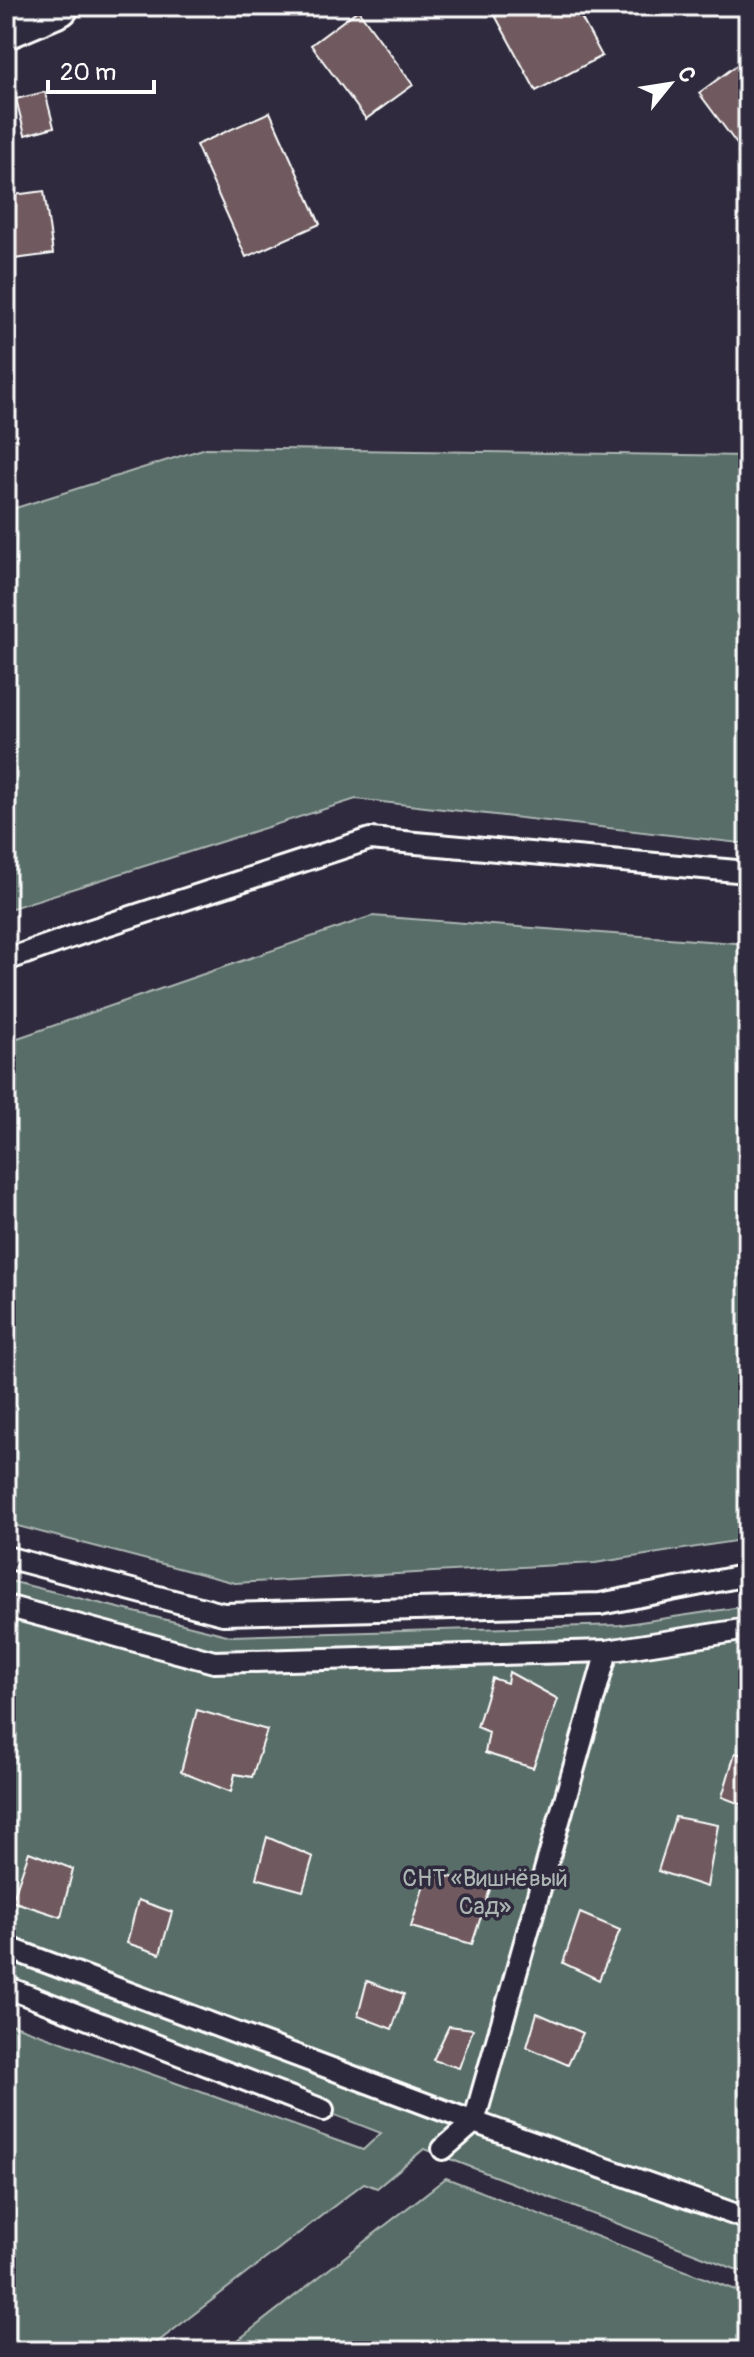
<svg xmlns="http://www.w3.org/2000/svg" width="754" height="2357" viewBox="0 0 754 2357" font-family="Pangolin,sans-serif">
	<style>
		.green { fill: #596d67; stroke: #acb6b3; stroke-width: 2 }
		.building { fill: #6f5a5e; stroke: #fff; stroke-width: 2 }
		.lines { fill: none; stroke-linecap: round; stroke-linejoin: round }
		.lane-casing { stroke: #fff; stroke-width: 26 }
		.street-casing { stroke: #fff; stroke-width: 46 }
		.lane { stroke: #2f2a3d; stroke-width: 20 }
		.street { stroke: #2f2a3d; stroke-width: 40 }
		.labels { text-anchor: middle; stroke-width: 7; stroke-linejoin: round; paint-order: stroke }
		.park-label { font-size: 24px; fill: #acb6b3; stroke: #2f2a3d }
	</style>
	<rect width="100%" height="100%" fill="#2f2a3d"/>
	<filter id="ink" filterUnits="userSpaceOnUse"><feTurbulence type="fractalNoise" baseFrequency=".0125" numOctaves="2"/><feDisplacementMap in="SourceGraphic" scale="16" xChannelSelector="R" yChannelSelector="G"/><feConvolveMatrix kernelMatrix="1 2 1 2 8 2 1 2 1" color-interpolation-filters="sRGB"/></filter>
	<g filter="url(#ink)">
		<g class="green">
			<path d="M206 448 748 456V844L356 799 6 910V511Z"/>
			<path d="M372 916 748 944V1539L595 1563 235 1583 6 1523V1042Z"/>
			<path d="M6 1580 231 1636 620 1625 748 1606V2274L424 2149 377 2188 364 2183 146 2351H6V2022L363 2150 381 2133 6 1987Z"/>
			<path d="M446 2178 748 2295V2351H224Z"/>
		</g>
		<g class="building">
			<path d="M490 6H575L602 56 536 91Z"/>
			<path d="M358 10 413 85 366 119 311 45Z"/>
			<path d="M748 57V147L742 151 699 93Z"/>
			<path d="M45 92 54 127 25 135 16 99Z"/>
			<path d="M270 112 320 224 246 257 196 145Z"/>
			<path d="M44 191 53 254 6 260V196Z"/>
			<path d="M509 1672 558 1699 533 1768 485 1753 489 1732 477 1727 492 1678 507 1683Z"/>
			<path d="M197 1710 267 1730 252 1777 235 1774 231 1792 181 1772Z"/>
			<path d="M735 1753 748 1756V1807L722 1797Z"/>
			<path d="M675 1817 718 1825 707 1887 658 1871Z"/>
			<path d="M267 1837 313 1857 303 1891 256 1878Z"/>
			<path d="M29 1852 73 1869 61 1917 12 1901Z"/>
			<path d="M428 1872 491 1886 472 1944 411 1927Z"/>
			<path d="M138 1900 172 1912 160 1954 127 1943Z"/>
			<path d="M580 1913 620 1930 599 1980 563 1963Z"/>
			<path d="M367 1981 404 1994 392 2029 358 2016Z"/>
			<path d="M537 2013 583 2033 568 2065 527 2047Z"/>
			<path d="M449 2026 473 2029 459 2068 433 2060Z"/>
		</g>
		<g class="lines">
			<defs>
				<g id="lane">
					<path d="M6 960 91 930 370 839 748 872"/>
					<path d="M6 1557 223 1614 600 1604 748 1575"/>
					<path d="M6 1606 214 1662 607 1651"/>
					<path d="M6 1947 474 2122 607 1651 748 1629"/>
					<path d="M6 1987 323 2110"/>
					<path d="M443 2149 474 2122 748 2219"/>
				</g>
				<path id="street" d="M6 28 58 6"/>
			</defs>
			<use href="#lane" class="lane-casing"/>
			<use href="#street" class="street-casing"/>
			<use href="#lane" class="lane"/>
			<use href="#street" class="street"/>
		</g>
	</g>
	<g class="labels">
		<g class="park-label">
			<text x="485" y="1886">СНТ «Вишнёвый<tspan x="485" dy="28">Сад»</tspan></text>
		</g>
	</g>
	<rect width="754" height="2357" fill="none" stroke="#2f2a3d" stroke-width="32"/>
	<rect x="16" y="16" width="722" height="2325" fill="none" stroke="#fff" stroke-width="3" filter="url(#ink)"/>
	<g transform="translate(670 84) rotate(60)" stroke="#2f2a3d" stroke-width="6" paint-order="stroke">
	<path d="M0-6L14 30L0 20L-14 30Z" fill="#ffffff"/>
	<text y="-12" font-size="22" font-weight="bold" text-anchor="middle" fill="#ffffff">С</text>
	</g>
	<path d="M48 80v12h106v-12" fill="none" stroke="#ffffff" stroke-width="4"/>
	<text x="60" y="80" font-size="24" fill="#ffffff" stroke="#2f2a3d" stroke-width="6" paint-order="stroke">20 m</text>
</svg>
